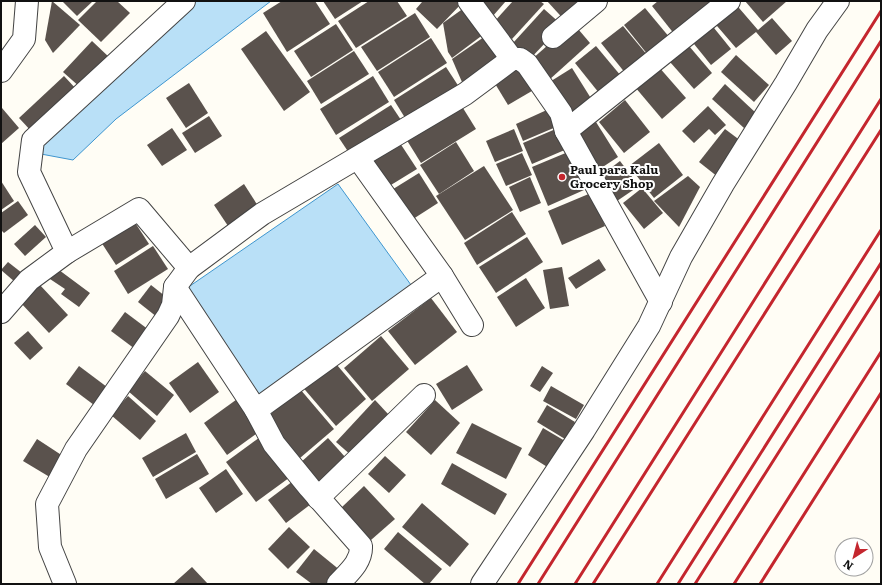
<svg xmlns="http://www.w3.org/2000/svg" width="882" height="585" viewBox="0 0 882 585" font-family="Literata,serif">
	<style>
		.water { fill: #b9e0f7; stroke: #3f96cf }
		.building { fill: #5a524d }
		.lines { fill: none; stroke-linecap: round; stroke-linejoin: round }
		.minor-casing { stroke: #444; stroke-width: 24 }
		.minor { stroke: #fff; stroke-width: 22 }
		.rail { stroke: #c4262e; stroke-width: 3 }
		.poi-dot { fill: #c4262e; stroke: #fff; stroke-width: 1.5 }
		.labels { text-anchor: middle; stroke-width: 4; stroke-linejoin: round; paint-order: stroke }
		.poi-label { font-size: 12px; font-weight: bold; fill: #111; stroke: #fff; text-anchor: start }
	</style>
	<rect width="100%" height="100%" fill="#fffdf5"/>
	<g class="water">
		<path d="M195 1H271L116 119 73 160 41 154 37 143Z"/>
		<path d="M338 184 419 296 261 403 187 288Z"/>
	</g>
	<g class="building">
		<path d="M52 1 80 25 53 53 45 40Z"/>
		<path d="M62 1H93L77 16Z"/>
		<path d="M97 1H117L130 13 101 42 78 20Z"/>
		<path d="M282 1H315L330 24 287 52 263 13Z"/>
		<path d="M323 1H363L335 19Z"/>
		<path d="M369 1H397L407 16 356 48 338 21Z"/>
		<path d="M420 1H464L437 29 416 9 422 2Z"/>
		<path d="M475 1H506L492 17Z"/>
		<path d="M513 1H540L544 4 512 39 494 22Z"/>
		<path d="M547 1H589L568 24Z"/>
		<path d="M658 1H709L712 5 675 35 652 6Z"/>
		<path d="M733 1 758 30 772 18 792 41 776 55 756 32 736 48 711 19Z"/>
		<path d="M745 1H787L763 22Z"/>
		<path d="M464 8 484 34 452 58 448 52 443 23Z"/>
		<path d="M645 8 670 38 648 55 624 25Z"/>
		<path d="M544 9 562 25 530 59 513 43Z"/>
		<path d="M415 13 430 37 377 71 361 47Z"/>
		<path d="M573 23 590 43 549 80 531 60Z"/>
		<path d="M710 23 731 49 711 65 690 39Z"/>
		<path d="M336 24 353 50 311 77 294 51Z"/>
		<path d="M623 26 648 56 626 74 601 43Z"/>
		<path d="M266 31 310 92 284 111 241 49Z"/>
		<path d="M484 37 503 63 465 89 452 59Z"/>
		<path d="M431 38 447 63 394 97 378 72Z"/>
		<path d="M92 41 110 58 81 88 63 72Z"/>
		<path d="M596 46 621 76 599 93 575 63Z"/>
		<path d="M689 46 712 73 694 89 670 62Z"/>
		<path d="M354 51 369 74 321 104 307 81Z"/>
		<path d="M736 55 769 85 754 102 721 72Z"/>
		<path d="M523 65 537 88 508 105 494 82Z"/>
		<path d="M658 66 686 98 662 119 635 87Z"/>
		<path d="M446 67 463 93 410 126 394 100Z"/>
		<path d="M572 68 592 100 568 115 548 83Z"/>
		<path d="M64 76 78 91 33 133 19 118Z"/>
		<path d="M373 76 389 102 336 135 320 109Z"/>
		<path d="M189 83 208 113 186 128 166 98Z"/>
		<path d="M725 84 757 114 744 128 712 99Z"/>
		<path d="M458 100 476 129 421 163 403 134Z"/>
		<path d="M625 100 650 132 624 153 599 122Z"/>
		<path d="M391 105 405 126 353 159 339 138Z"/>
		<path d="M708 106 726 125 715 135 709 129 694 143 682 131Z"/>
		<path d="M2 108 19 128 1 144V109Z"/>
		<path d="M549 109 556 127 523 141 516 124Z"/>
		<path d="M209 116 222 136 195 153 182 133Z"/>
		<path d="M596 122 618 157 595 172 572 138Z"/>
		<path d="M172 128 187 150 162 166 147 145Z"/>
		<path d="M558 128 567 149 532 164 523 143Z"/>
		<path d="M514 129 523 151 495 162 486 141Z"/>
		<path d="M725 129 741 141 718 177 699 162Z"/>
		<path d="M396 137 417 169 386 188 366 160Z"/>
		<path d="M456 142 474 171 439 194 420 165Z"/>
		<path d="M659 143 683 175 654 198 629 166Z"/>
		<path d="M568 152 584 190 548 206 532 167Z"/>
		<path d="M522 153 532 175 506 186 496 164Z"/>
		<path d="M620 161 639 186 617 201 599 177Z"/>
		<path d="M484 166 513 210 465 240 436 196Z"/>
		<path d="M419 173 438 203 410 221 390 191Z"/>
		<path d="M688 176 700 187 679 227 654 201Z"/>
		<path d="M530 177 541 203 520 212 509 187Z"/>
		<path d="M1 181 14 201 1 210Z"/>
		<path d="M244 184 260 209 230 229 214 205Z"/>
		<path d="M642 188 663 213 644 229 623 203Z"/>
		<path d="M591 193 605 226 562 245 548 211Z"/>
		<path d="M18 201 28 215 4 233 1 230V213Z"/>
		<path d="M512 212 526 234 477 265 464 243Z"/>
		<path d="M134 221 149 244 116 265 101 242Z"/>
		<path d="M35 225 46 237 25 256 14 244Z"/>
		<path d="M527 237 543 262 496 293 479 267Z"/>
		<path d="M153 246 168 269 128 294 114 271Z"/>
		<path d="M599 259 606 270 576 289 568 278Z"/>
		<path d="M8 262 22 273 15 282 1 270Z"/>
		<path d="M55 267 90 293 79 307 61 294 65 289 47 277Z"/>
		<path d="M562 267 569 306 550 309 543 270Z"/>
		<path d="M526 278 545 308 516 327 497 297Z"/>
		<path d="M39 284 68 315 49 333 20 302Z"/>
		<path d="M151 285 170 300 157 317 138 302Z"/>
		<path d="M431 298 457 332 415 365 388 331Z"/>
		<path d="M125 312 149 330 135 349 111 331Z"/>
		<path d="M28 331 43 348 30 360 14 343Z"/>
		<path d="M381 336 409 369 372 401 344 368Z"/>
		<path d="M331 358 366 399 336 426 300 384Z"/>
		<path d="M198 362 219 392 190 413 169 383Z"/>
		<path d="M467 365 483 390 452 410 436 384Z"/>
		<path d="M79 366 107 387 94 405 66 384Z"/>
		<path d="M542 366 553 373 540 392 530 386Z"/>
		<path d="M145 371 174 395 157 416 128 391Z"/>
		<path d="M551 386 584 405 576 419 543 401Z"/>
		<path d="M300 389 334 429 300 458 266 418Z"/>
		<path d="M128 396 156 421 140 440 111 415Z"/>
		<path d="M240 397 263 429 227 455 204 423Z"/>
		<path d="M375 400 389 415 352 456 336 442Z"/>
		<path d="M435 400 460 423 431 455 406 432Z"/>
		<path d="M547 405 575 422 565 439 537 422Z"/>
		<path d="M472 423 522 448 506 479 456 453Z"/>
		<path d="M543 428 565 441 549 468 528 455Z"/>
		<path d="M186 433 196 452 153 477 142 458Z"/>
		<path d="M263 435 293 475 256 502 226 462Z"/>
		<path d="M328 438 346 458 320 484 300 463Z"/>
		<path d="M37 439 66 458 53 479 23 461Z"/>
		<path d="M197 454 209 474 166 499 155 479Z"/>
		<path d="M385 456 406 475 389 493 368 474Z"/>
		<path d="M452 463 507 494 495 515 441 484Z"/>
		<path d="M226 469 243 494 216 513 199 488Z"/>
		<path d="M297 478 315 501 286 523 268 500Z"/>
		<path d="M364 486 395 519 371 540 341 508Z"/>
		<path d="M422 503 469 544 450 567 402 527Z"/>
		<path d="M289 527 310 547 288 569 268 549Z"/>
		<path d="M398 532 442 569 429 584H425L384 549Z"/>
		<path d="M314 549 341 571 330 584H312L296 572Z"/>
		<path d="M192 567 208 584H173Z"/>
	</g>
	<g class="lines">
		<defs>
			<g id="minor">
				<path d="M469 1 512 59"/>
				<path d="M553 37 596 1"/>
				<path d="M1 71 24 39 27 1"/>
				<path d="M566 131 661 302"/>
				<path d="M358 158 442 276 472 325"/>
				<path d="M67 252 139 209 189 268"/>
				<path d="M175 287 256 410 274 444 309 487 361 546C362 562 348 573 338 584"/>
				<path d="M1 312 29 280 67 252 29 172 33 140 184 1"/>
				<path d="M256 410 442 276"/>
				<path d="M318 498 424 395"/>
				<path d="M65 584 50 547 47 504 76 449 168 316 173 305 175 287 189 268 262 214 465 94 512 59H520L527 64 561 113 566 131 729 1"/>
				<path d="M482 584 584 430 649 326 681 257 723 184 786 83 817 30 838 1"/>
			</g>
		</defs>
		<use href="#minor" class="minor-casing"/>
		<use href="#minor" class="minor"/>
		<g class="rail">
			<path d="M518 584 881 11"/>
			<path d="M538 584 881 41"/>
			<path d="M575 584 881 99"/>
			<path d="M593 584 881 130"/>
			<path d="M657 584 881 230"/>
			<path d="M678 584 881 263"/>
			<path d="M695 584 881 291"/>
			<path d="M734 584 881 352"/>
			<path d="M760 584 881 393"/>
		</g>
	</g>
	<circle class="poi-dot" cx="562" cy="177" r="4"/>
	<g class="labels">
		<g class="poi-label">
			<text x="570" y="174">Paul para Kalu<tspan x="570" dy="14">Grocery Shop</tspan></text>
		</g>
	</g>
	<rect width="882" height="585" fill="none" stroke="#111111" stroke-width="4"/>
	<g transform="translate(854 557) rotate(216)"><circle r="19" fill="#ffffff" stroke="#a0a0a0"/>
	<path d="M0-3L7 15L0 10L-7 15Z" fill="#c4262e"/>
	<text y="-6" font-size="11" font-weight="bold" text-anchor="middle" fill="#111111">N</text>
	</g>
</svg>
